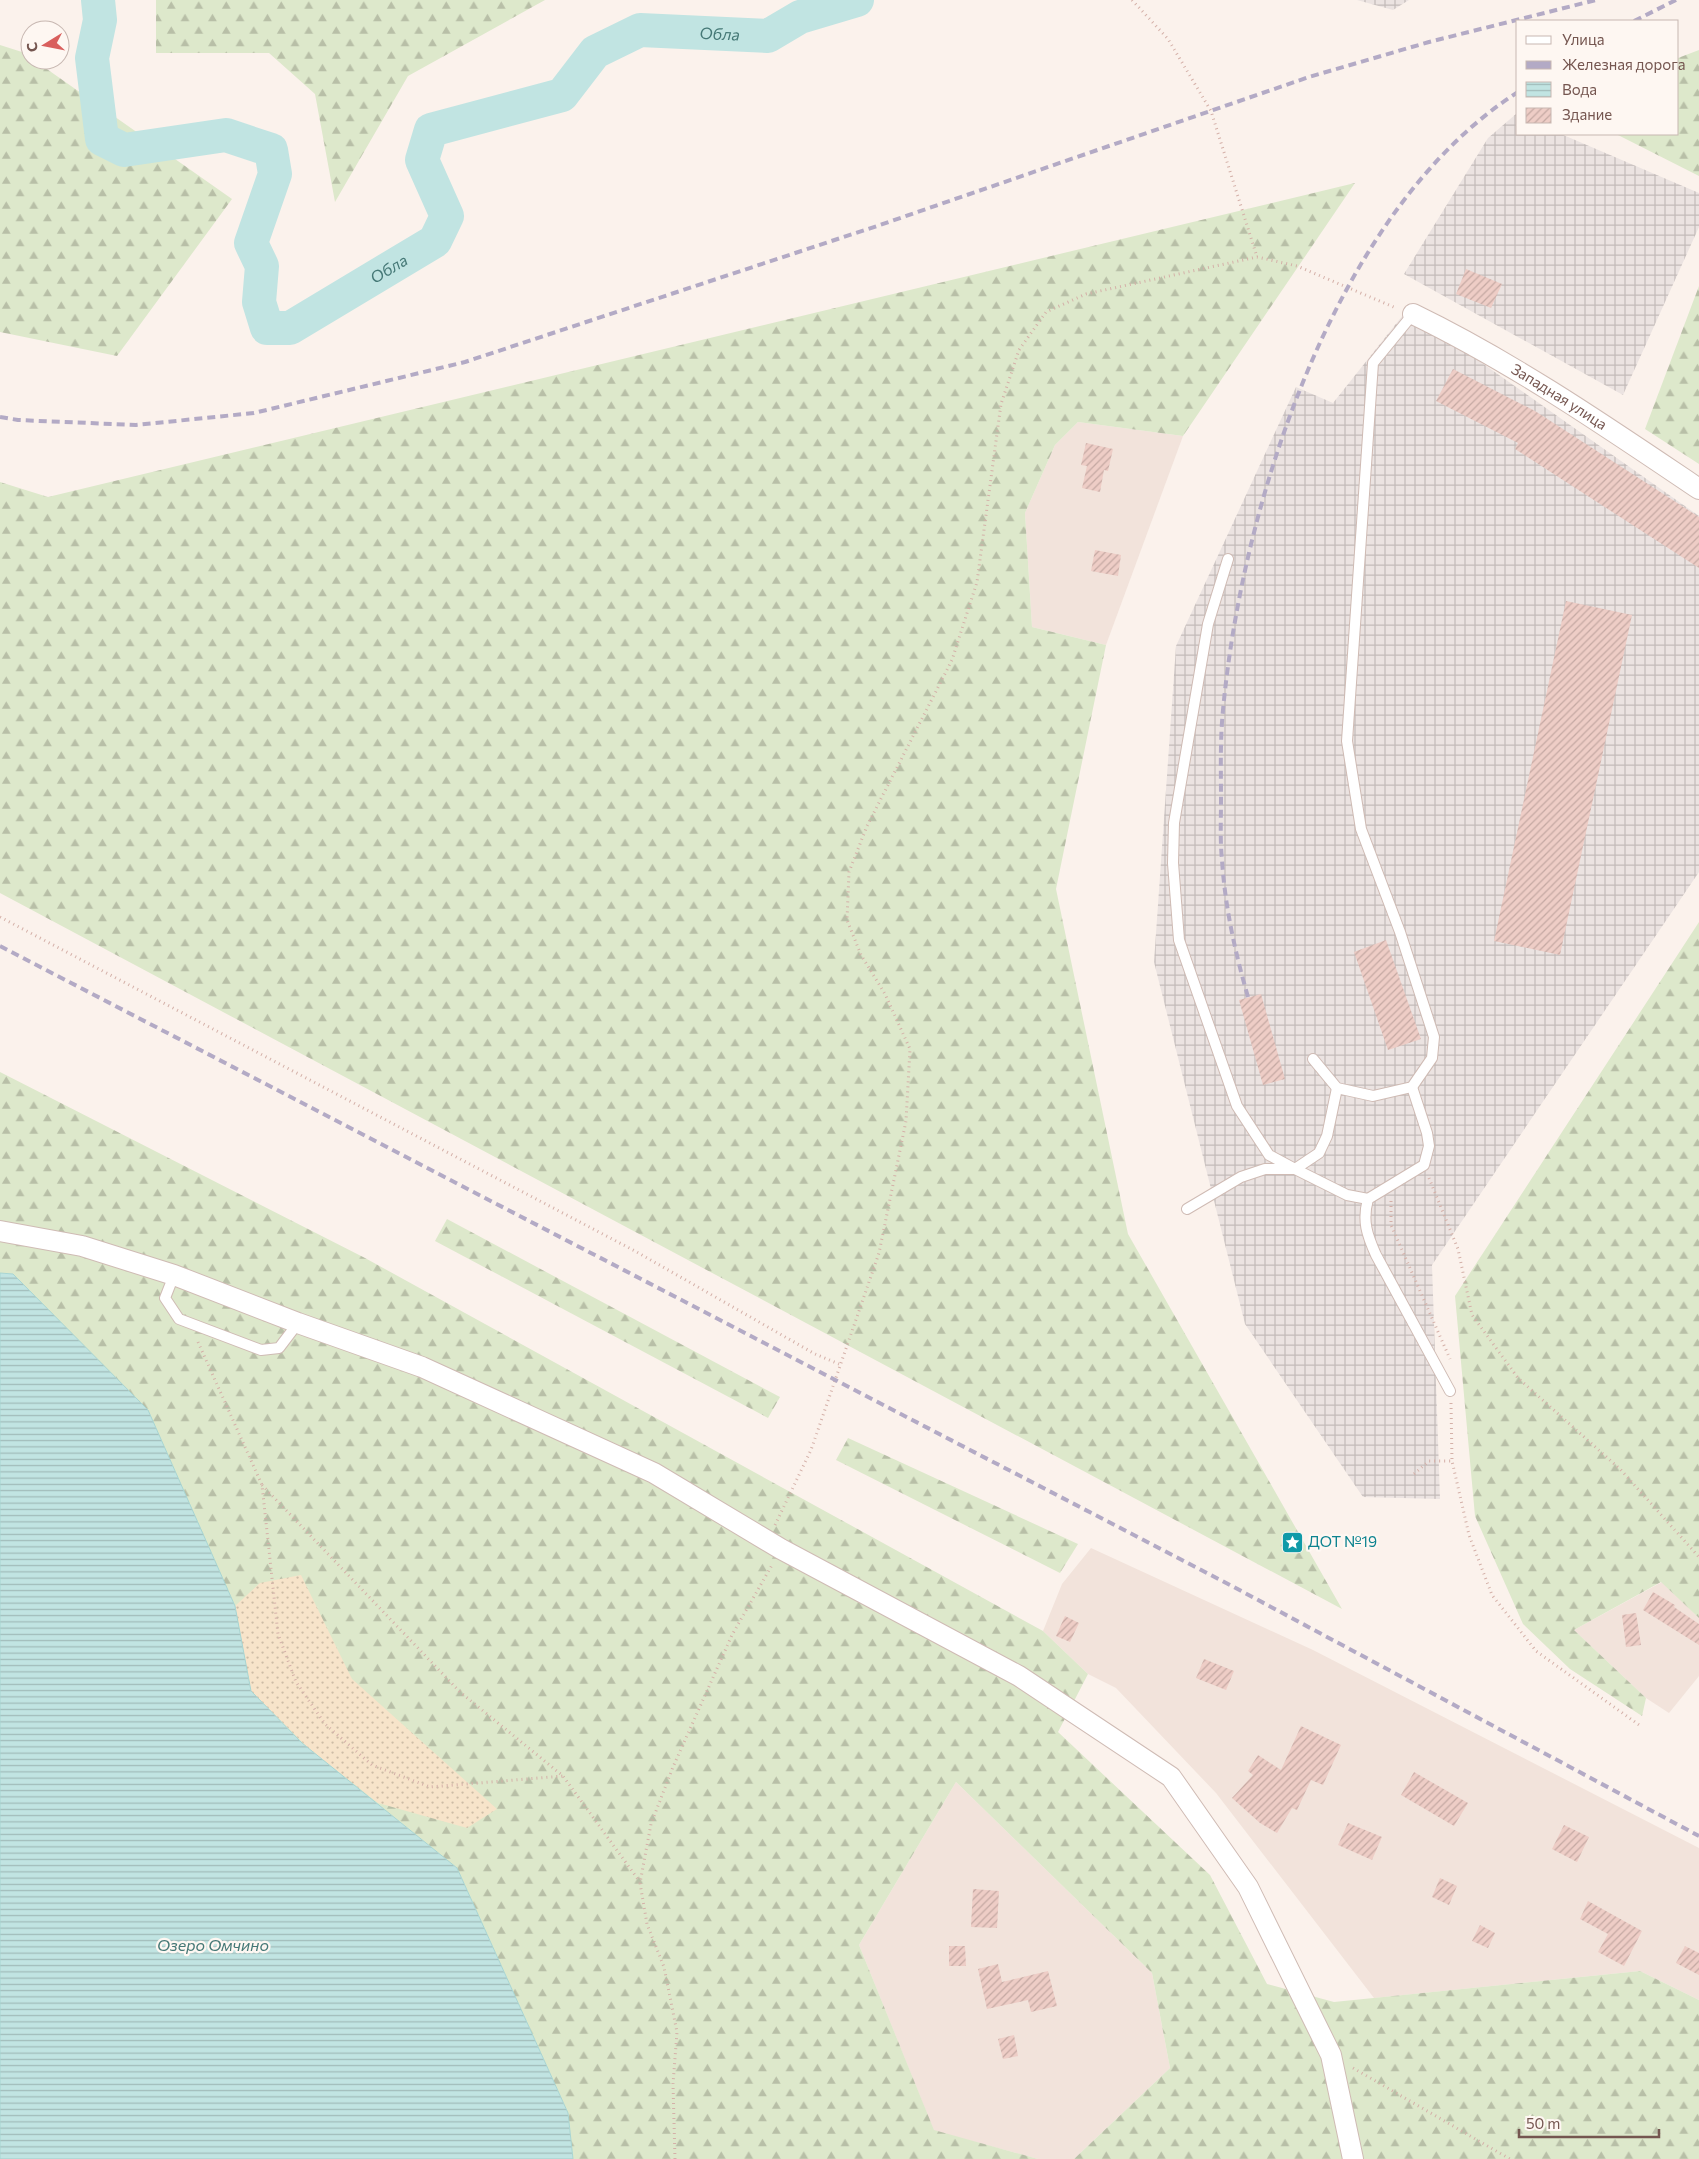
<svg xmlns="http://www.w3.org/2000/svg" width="1699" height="2159" viewBox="0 0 1699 2159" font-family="Commissioner,sans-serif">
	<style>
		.residential { fill: #f2e3db }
		.industrial { fill: url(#industrial-grid) }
		.forest { fill: url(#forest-firs) }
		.sand { fill: url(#sand-dots) }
		.water { fill: url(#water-rules); stroke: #a8d5d2 }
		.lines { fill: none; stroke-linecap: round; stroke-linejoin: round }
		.river { stroke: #c1e4e2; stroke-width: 34 }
		.building { fill: url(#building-hatch) }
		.lane-casing { stroke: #cfbbb4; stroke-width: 12 }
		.street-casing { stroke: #cfbbb4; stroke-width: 22 }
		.path { stroke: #d4b0a8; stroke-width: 3; stroke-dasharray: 1 4; stroke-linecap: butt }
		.lane { stroke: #fff; stroke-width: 10 }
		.street { stroke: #fff; stroke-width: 20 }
		.rail { stroke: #b3aac5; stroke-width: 4; stroke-dasharray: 8 5; stroke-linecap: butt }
		.labels { text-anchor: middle; stroke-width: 4.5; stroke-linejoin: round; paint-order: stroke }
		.street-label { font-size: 15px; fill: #755650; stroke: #fef7f2 }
		.culture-label { font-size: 15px; fill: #0d838f; stroke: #fef7f2; text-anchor: start }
		.water-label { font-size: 16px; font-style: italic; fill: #457876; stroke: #fef7f2 }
	</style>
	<defs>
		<pattern id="industrial-grid" width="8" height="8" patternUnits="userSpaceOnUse" patternTransform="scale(1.25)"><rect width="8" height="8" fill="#ebe3e1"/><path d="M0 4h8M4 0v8" fill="none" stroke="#c3bbb9"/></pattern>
		<pattern id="forest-firs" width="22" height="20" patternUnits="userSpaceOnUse" patternTransform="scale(1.25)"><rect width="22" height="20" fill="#dde8cb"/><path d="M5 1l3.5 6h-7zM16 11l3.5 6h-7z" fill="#b8bfa7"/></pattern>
		<pattern id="sand-dots" width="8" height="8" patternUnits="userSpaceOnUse" patternTransform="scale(1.25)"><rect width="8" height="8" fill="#f7e4ca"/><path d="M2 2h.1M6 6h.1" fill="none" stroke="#cdbca6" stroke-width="1.8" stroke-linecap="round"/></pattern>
		<pattern id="water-rules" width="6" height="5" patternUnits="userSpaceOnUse" patternTransform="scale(1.25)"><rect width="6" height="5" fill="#c1e4e2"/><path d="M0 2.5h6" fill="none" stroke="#a1bcba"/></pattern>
		<pattern id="building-hatch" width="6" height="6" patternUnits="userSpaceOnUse" patternTransform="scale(1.25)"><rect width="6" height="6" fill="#eecdc6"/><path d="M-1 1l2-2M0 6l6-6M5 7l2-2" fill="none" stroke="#c5a9a3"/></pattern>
	</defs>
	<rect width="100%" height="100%" fill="#fbf2ec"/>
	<g class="residential">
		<path d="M1078 422 1183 436 1106 645 1032 627 1025 513 1055 445Z"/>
		<path d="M1091 1548 1313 1650 1699 1848V2000L1640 1971 1374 1998 1216 1793 1116 1688 1088 1674 1043 1631 1062 1584Z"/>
		<path d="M1662 1582 1699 1618V1676L1669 1713 1646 1698 1574 1630Z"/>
		<path d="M956 1782 1152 1973 1170 2068 1074 2159H1038L934 2131 859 1945Z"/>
	</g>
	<g class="industrial">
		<path d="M1357 0H1409L1393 10Z"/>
		<path d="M1516 114 1518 115V134H1561L1699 193V227L1623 395 1404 274 1488 138Z"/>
		<path d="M1407 310 1699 516V872L1432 1265 1440 1499 1363 1497 1245 1324 1154 962 1176 646 1296 387 1333 403Z"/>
	</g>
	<g class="forest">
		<path d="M156 0H545L408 76 335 202 315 94 269 53H156Z"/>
		<path d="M0 45 22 52 30 57V60H34L232 199 117 356 0 332Z"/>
		<path d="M1699 50V176L1616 134H1678V58Z"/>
		<path d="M1355 183 1183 436 1078 422 1055 445 1025 513 1032 627 1106 645 1056 889 1128 1234 1342 1609 0 893V482L48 497Z"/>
		<path d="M1699 286V464L1645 429Z"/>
		<path d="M1699 922V1618L1661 1582 1574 1630 1646 1698 1642 1716 1570 1669 1523 1624 1475 1516 1455 1296Z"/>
		<path d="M0 1072 365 1258 1043 1631 1088 1674 1058 1732 1210 1875 1267 1984 1334 2002 1640 1971 1699 2000V2159H1074L1170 2068 1152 1973 956 1782 859 1945 934 2130 1038 2159H573L568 2113 457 1868 302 1743 251 1691 13 1274 0 1273Z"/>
		<path d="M447 1219 780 1397 768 1418 435 1241Z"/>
		<path d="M848 1438 1078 1544 1060 1573 836 1460Z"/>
	</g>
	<path class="sand" d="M301 1575 352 1679 497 1809 467 1828 378 1803 308 1748 251 1691 235 1606 260 1583Z"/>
	<path class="water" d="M0 1273 13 1274 148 1410 235 1606 251 1691 302 1743 457 1868 568 2113 573 2159H0Z"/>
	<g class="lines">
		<path class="river" id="s1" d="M98 0 100 20 92 58 102 139 124 150 226 135 271 150 275 174 251 243 262 266 259 302 267 328H290L435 241 447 216 422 160 431 130 562 95 595 52 640 30 768 36 800 17 857 0"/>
	</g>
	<g class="building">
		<path d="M1466 269 1502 284 1491 308 1456 294Z"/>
		<path d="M1453 369 1535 411 1699 517V568L1515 449 1518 443 1436 401Z"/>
		<path d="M1086 443 1113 449 1108 471 1104 470 1100 492 1082 488 1087 466 1081 465Z"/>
		<path d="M1095 550 1121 555 1118 576 1091 571Z"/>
		<path d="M1566 601 1632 615 1560 955 1494 941Z"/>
		<path d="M1386 940 1421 1039 1388 1050 1354 952Z"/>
		<path d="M1261 994 1285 1079 1263 1085 1239 1000Z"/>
		<path d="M1653 1592 1675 1605 1674 1607 1699 1624V1645L1643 1610Z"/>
		<path d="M1636 1613 1641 1645 1626 1647 1622 1615Z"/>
		<path d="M1065 1616 1079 1623 1070 1642 1056 1636Z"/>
		<path d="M1204 1659 1234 1671 1226 1690 1196 1678Z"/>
		<path d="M1301 1726 1341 1745 1323 1785 1311 1780 1297 1810 1292 1808 1277 1833 1260 1823 1232 1798 1253 1775 1248 1771 1258 1755 1281 1770Z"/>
		<path d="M1414 1772 1468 1803 1454 1826 1401 1795Z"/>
		<path d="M1348 1823 1382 1837 1372 1860 1338 1845Z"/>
		<path d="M1564 1825 1589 1837 1577 1862 1552 1849Z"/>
		<path d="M1440 1878 1457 1886 1449 1905 1432 1897Z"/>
		<path d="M973 1889 999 1891 997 1928 971 1927Z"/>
		<path d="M1588 1901 1642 1931 1624 1966 1598 1952 1608 1934 1580 1919Z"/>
		<path d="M1480 1925 1495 1933 1488 1948 1472 1941Z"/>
		<path d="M949 1946H965L966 1966H949Z"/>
		<path d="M1685 1946 1699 1953V1975L1676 1963Z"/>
		<path d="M998 1964 1002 1982 1048 1971 1057 2006 1031 2012 1028 2000 987 2009 978 1969Z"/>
		<path d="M1014 2035 1018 2056 1003 2059 998 2039Z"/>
	</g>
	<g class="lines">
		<defs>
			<g id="lane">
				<path d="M1228 559 1208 624 1174 823 1173 863 1179 940 1237 1106 1269 1155 1295 1169 1319 1153 1327 1136 1337 1088"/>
				<path d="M1313 1059 1337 1088 1373 1096 1412 1087 1432 1058 1434 1037 1400 932 1361 829 1347 741 1373 363 1413 314"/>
				<path d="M1412 1087 1427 1133 1429 1146 1424 1165 1368 1199C1362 1221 1367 1235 1376 1255L1450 1391"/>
				<path d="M1187 1209 1241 1177 1265 1169H1295L1347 1195 1368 1199"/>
				<path d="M174 1275 165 1298 179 1319 261 1350 279 1348 298 1323"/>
			</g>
			<g id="street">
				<path id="s2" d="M1413 314C1514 363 1607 427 1699 489"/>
				<path d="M0 1231 82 1246 174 1275 298 1323 422 1367 654 1473 781 1549 1019 1676 1171 1777 1248 1887 1331 2055 1353 2159"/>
			</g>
		</defs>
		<use href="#lane" class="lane-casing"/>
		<use href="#street" class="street-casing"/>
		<g class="path">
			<path d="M1132 0 1168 39 1211 111 1257 257"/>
			<path d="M0 917 635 1251 815 1354 839 1364"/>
			<path d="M1429 1178 1458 1249 1472 1315 1518 1378 1620 1469 1699 1557"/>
			<path d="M1391 1201V1225L1450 1359"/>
			<path d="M198 1342 262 1485 278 1634 296 1682 325 1724 372 1765 430 1787 563 1776"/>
			<path d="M1451 1403 1452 1461 1469 1535 1492 1595 1536 1651 1642 1727"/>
			<path d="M1414 1474 1429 1461H1451"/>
			<path d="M262 1485 460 1692 563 1776 640 1882"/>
			<path d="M775 1525 811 1450 879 1253 906 1121 910 1049 885 994 861 955 847 920 849 872 867 826 952 660 977 582 1001 404 1019 350 1046 312 1086 294 1257 257 1297 266 1396 308"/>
			<path d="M1353 2068 1510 2159"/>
			<path d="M675 2159 673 2084 677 2032 664 1967 647 1924 640 1883 651 1824 673 1767 732 1635 772 1565"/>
		</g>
		<use href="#lane" class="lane"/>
		<use href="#street" class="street"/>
		<g class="rail">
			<path d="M1634 21 1676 0"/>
			<path d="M0 417 18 420 136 425 254 413 465 362 877 226 1309 77 1429 42 1596 0"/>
			<path d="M0 946 1230 1585 1699 1836"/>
			<path d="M1248 997C1235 952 1225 907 1222 860 1220 840 1221 820 1221 800 1221 770 1220 740 1223 710 1242 504 1335 209 1518 92"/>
		</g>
	</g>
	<defs>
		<symbol id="sight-square" viewBox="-11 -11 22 22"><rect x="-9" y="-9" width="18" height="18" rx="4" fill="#0f9aa8" stroke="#fef7f2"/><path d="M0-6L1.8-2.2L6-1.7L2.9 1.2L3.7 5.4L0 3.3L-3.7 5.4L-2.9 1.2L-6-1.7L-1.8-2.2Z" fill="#fff"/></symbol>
	</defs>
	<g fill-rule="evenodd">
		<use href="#sight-square" x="1280" y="1530" width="25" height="25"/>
	</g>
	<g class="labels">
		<g class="street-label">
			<text dy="5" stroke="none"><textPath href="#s2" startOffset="168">Западная улица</textPath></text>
		</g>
		<g class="culture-label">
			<text x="1308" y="1547">ДОТ №19</text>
		</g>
		<g class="water-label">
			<text dy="6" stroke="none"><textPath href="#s1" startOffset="1134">Обла</textPath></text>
			<text dy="6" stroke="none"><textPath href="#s1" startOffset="640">Обла</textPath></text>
			<text x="213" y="1951">Озеро Омчино</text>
		</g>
	</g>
	<rect x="1516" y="20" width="162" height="115" fill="#fef7f2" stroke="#c7b7b1"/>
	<rect x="1526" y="36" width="25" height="8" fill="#ffffff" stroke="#c7b7b1"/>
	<text x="1562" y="45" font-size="15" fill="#755650">Улица</text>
	<rect x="1526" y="61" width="25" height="8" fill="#b3aac5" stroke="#c7b7b1"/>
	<text x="1562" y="70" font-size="15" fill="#755650">Железная дорога</text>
	<rect x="1526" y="82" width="25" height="15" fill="url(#water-rules)" stroke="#c7b7b1"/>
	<text x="1562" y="95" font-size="15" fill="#755650">Вода</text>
	<rect x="1526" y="108" width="25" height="15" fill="url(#building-hatch)" stroke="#c7b7b1"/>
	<text x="1562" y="120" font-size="15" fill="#755650">Здание</text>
	<g transform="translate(45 45) rotate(260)"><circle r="24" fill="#fef7f2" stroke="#c7b7b1"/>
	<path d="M0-4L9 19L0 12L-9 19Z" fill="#d95f5d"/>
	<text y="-8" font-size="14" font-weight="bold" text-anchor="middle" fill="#755650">С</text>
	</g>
	<path d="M1519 2129v8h140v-8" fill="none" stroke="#755650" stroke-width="2.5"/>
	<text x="1526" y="2129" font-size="15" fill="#755650" stroke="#fef7f2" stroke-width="4" paint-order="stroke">50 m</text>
</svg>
